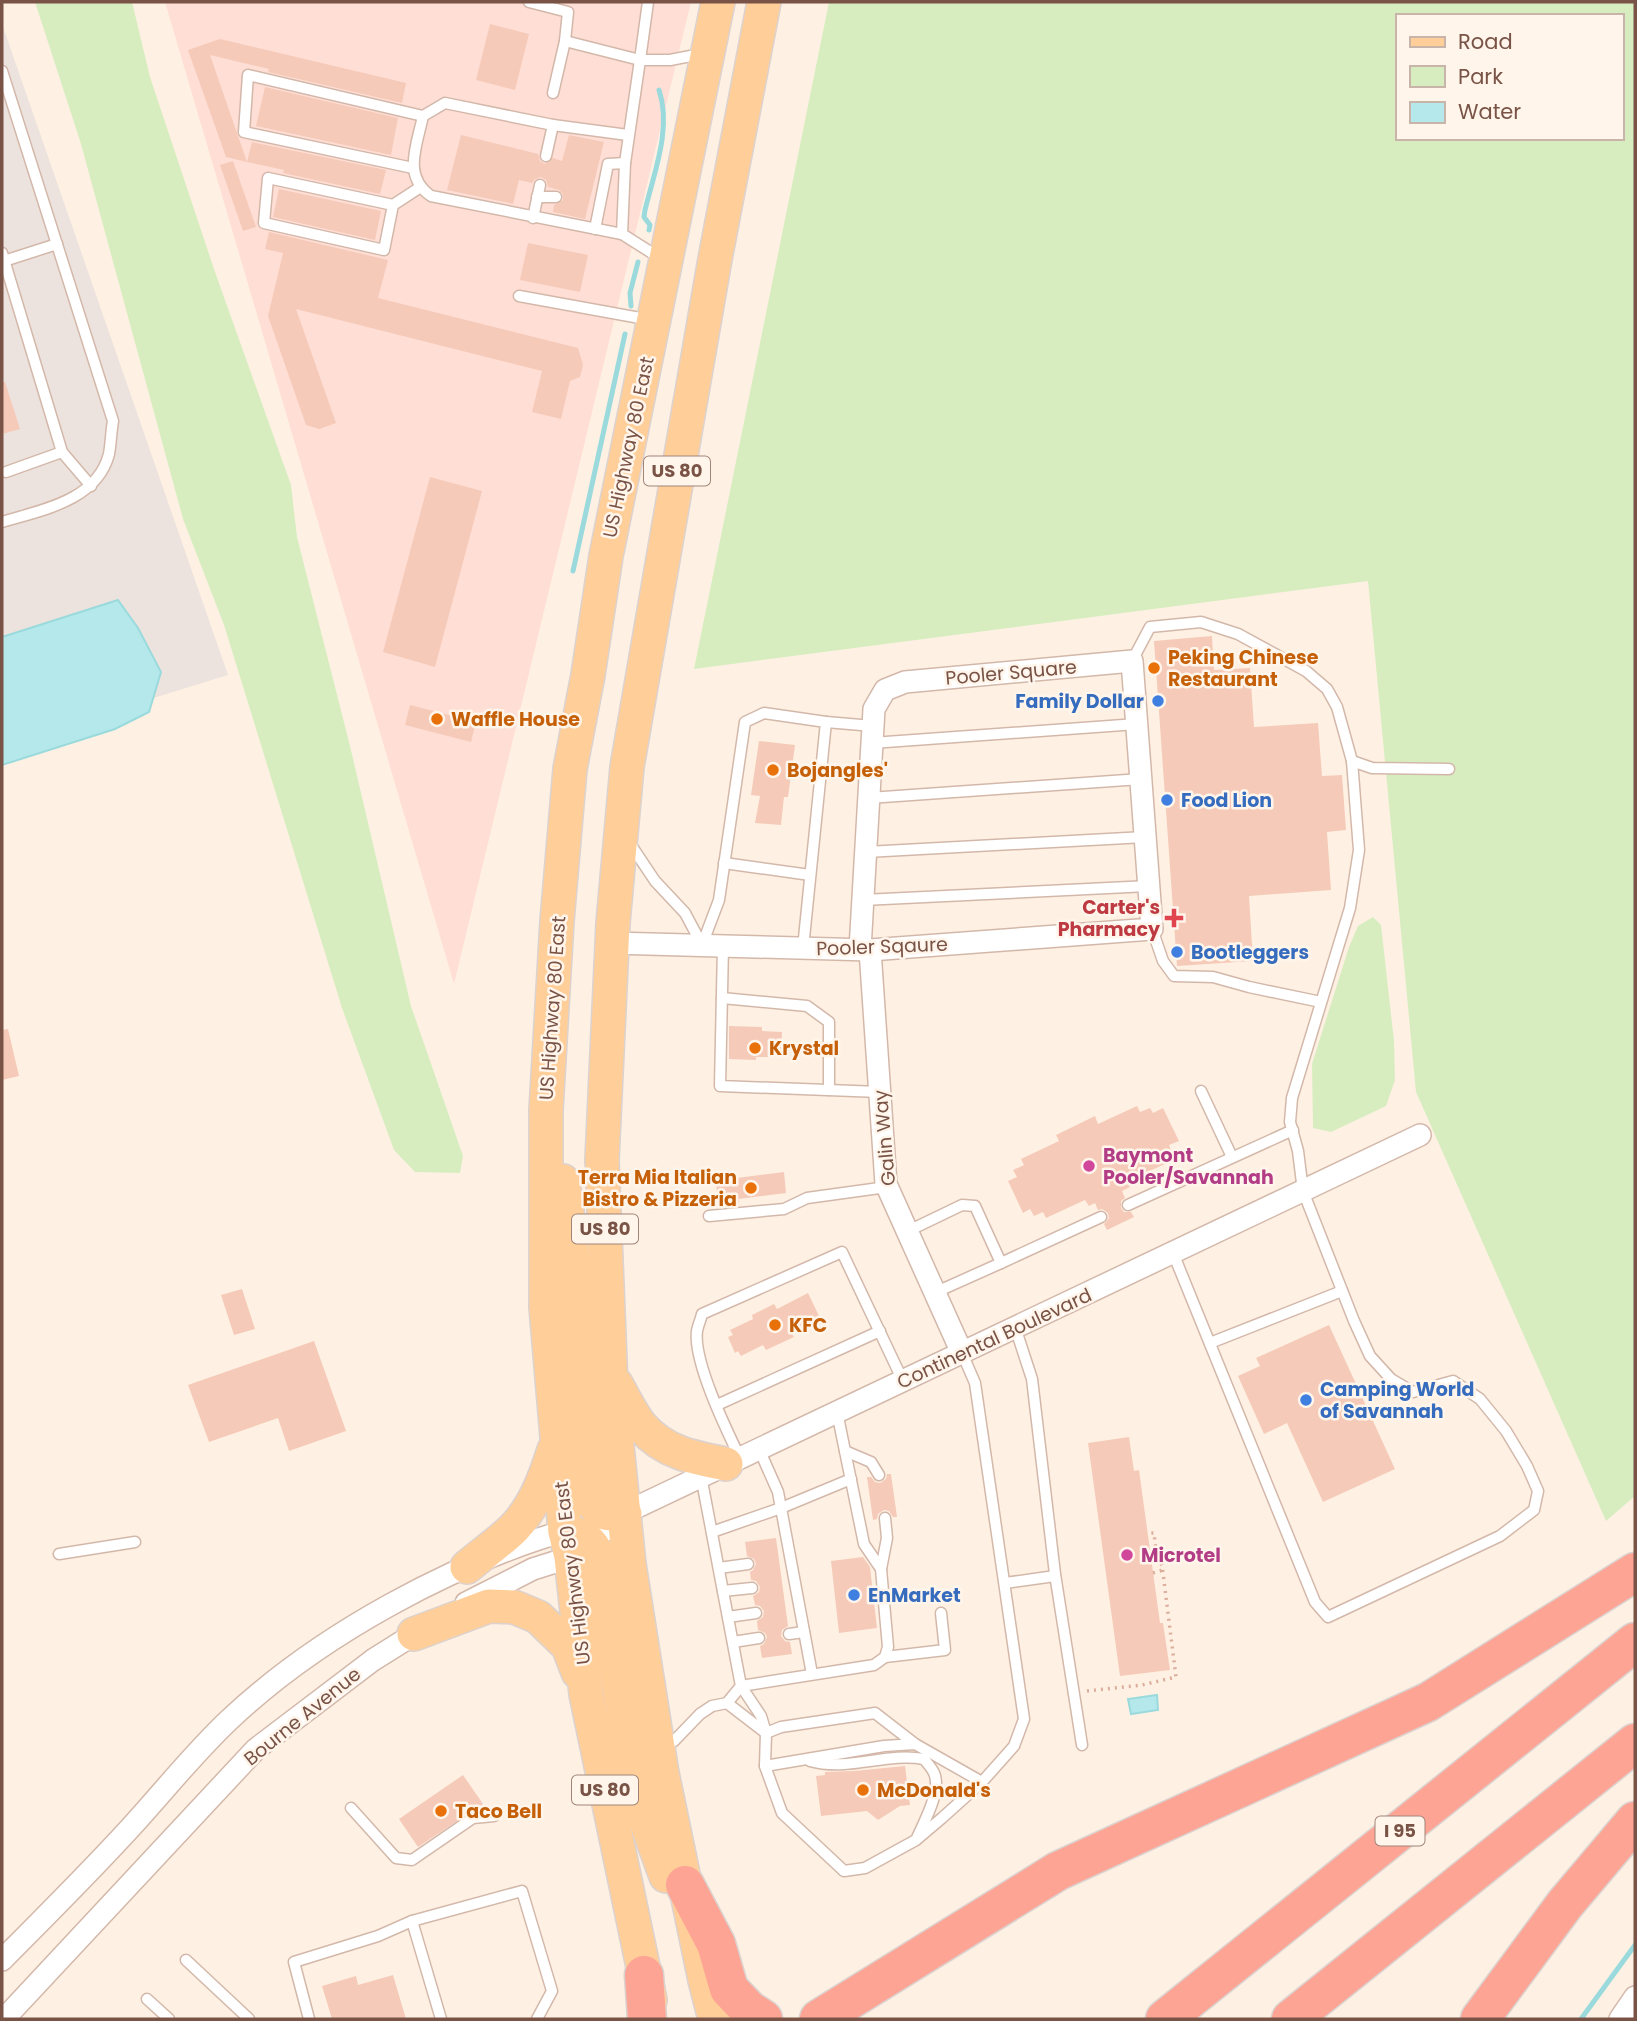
<svg xmlns="http://www.w3.org/2000/svg" width="1637" height="2021" viewBox="0 0 1637 2021" font-family="Poppins,sans-serif">
	<style>
		.commercial { fill: #ffded6 }
		.industrial { fill: #ede3de }
		.green { fill: #d7edc0; fill-rule: evenodd }
		.water { fill: #b5e8ea; stroke: #9adadd; stroke-width: 2 }
		.lines { fill: none; stroke-linecap: round; stroke-linejoin: round }
		.stream { stroke: #9adadd; stroke-width: 5 }
		.building { fill: #f6cab8 }
		.lane-casing { stroke: #d3b8aa; stroke-width: 13 }
		.street-casing { stroke: #d3b8aa; stroke-width: 24 }
		.primary-casing { stroke: #dcd2cf; stroke-width: 36 }
		.highway-casing { stroke: #dcd2cf; stroke-width: 41 }
		.path { stroke: #dbad9b; stroke-width: 3.5; stroke-dasharray: 2 5; stroke-linecap: butt }
		.lane { stroke: #fff; stroke-width: 10 }
		.street { stroke: #fff; stroke-width: 21 }
		.primary { stroke: #ffce99; stroke-width: 33 }
		.highway { stroke: #fea494; stroke-width: 38 }
		.food-dot { fill: #e8710a; stroke: #fff5eb; stroke-width: 2.5 }
		.shop-dot { fill: #3f7fe0; stroke: #fff5eb; stroke-width: 2.5 }
		.health-dot { fill: #e0444e; stroke: #fff5eb; stroke-width: 2.5 }
		.hotel-dot { fill: #d1479c; stroke: #fff5eb; stroke-width: 2.5 }
		.labels { text-anchor: middle; stroke-width: 5; stroke-linejoin: round; paint-order: stroke }
		.shield { fill: #fff5eb; stroke: #a18478; stroke-width: 2 }
		.shield-label { font-size: 18px; font-weight: bold; fill: #795346 }
		.street-label { font-size: 19px; fill: #795346; stroke: #fff5eb }
		.food-label { font-size: 19px; font-weight: bold; fill: #c56008; stroke: #fff5eb; text-anchor: start }
		.shop-label { font-size: 19px; font-weight: bold; fill: #366cbe; stroke: #fff5eb; text-anchor: start }
		.health-label { font-size: 19px; font-weight: bold; fill: #be3a42; stroke: #fff5eb; text-anchor: end }
		.hotel-label { font-size: 19px; font-weight: bold; fill: #b23c85; stroke: #fff5eb; text-anchor: start }
	</style>
	<rect width="100%" height="100%" fill="#fef1e3"/>
	<path class="commercial" d="M165 2H691L454 984Z"/>
	<path class="industrial" d="M2 24 228 675 2 745Z"/>
	<g class="green">
		<path d="M35 2H132L150 77 215 272 291 485 297 537 350 746 411 1006 463 1156 460 1173 415 1172 394 1150 342 1008 224 625 183 519 81 144Z"/>
		<path d="M829 2H1635V1496L1606 1521 1416 1092 1368 581 694 669ZM1397 16H1621V138H1397Z"/>
		<path d="M1373 917 1381 925 1394 1041 1395 1080 1386 1106 1331 1132 1313 1128 1312 1064 1349 947 1358 926Z"/>
	</g>
	<g class="water">
		<path d="M118 600 138 628 161 672 149 712 115 729 2 765V637Z"/>
		<path d="M1157 1695 1158 1710 1131 1714 1128 1699Z"/>
	</g>
	<g class="lines">
		<g class="stream">
			<path d="M649 230 650 225 644 217 645 210C654 173 672 128 659 90"/>
			<path d="M631 306 630 293 638 262"/>
			<path d="M573 571 625 334"/>
			<path d="M1581 2019 1635 1945"/>
		</g>
	</g>
	<g class="building">
		<path d="M490 24 529 34 515 90 476 80Z"/>
		<path d="M220 39 406 83 402 103 268 72 269 69 210 55 247 162 226 157 188 50Z"/>
		<path d="M265 87 398 118 391 155 256 126Z"/>
		<path d="M461 135 538 154 540 161 545 164 553 158 562 161 569 135 604 142 585 219 553 212 554 205 563 200V194L559 190 548 187 546 180 541 177 535 179 532 183 519 180 513 204 447 190Z"/>
		<path d="M252 142 386 170 380 194 283 173 284 170 247 162Z"/>
		<path d="M233 161 256 227 243 231 220 165Z"/>
		<path d="M279 189 381 211 375 240 273 217Z"/>
		<path d="M269 232 388 260 378 298 578 348 583 365 580 377 570 381 561 419 532 412 542 371 296 309 336 423 319 429 306 425 268 316 283 253 265 249Z"/>
		<path d="M528 243 588 255 580 292 520 280Z"/>
		<path d="M2 382H5L20 429 2 434Z"/>
		<path d="M430 477 482 491 435 667 383 652Z"/>
		<path d="M1212 636 1214 670 1250 668 1254 727 1318 723 1322 776 1342 775 1346 830 1327 832 1331 890 1249 896 1253 961 1177 966 1154 641Z"/>
		<path d="M410 705 476 722 471 742 405 725Z"/>
		<path d="M759 741 795 745 788 797H784L781 825 755 823 760 796 751 795Z"/>
		<path d="M729 1026 762 1027V1031L782 1032 781 1057H756V1060L729 1059Z"/>
		<path d="M8 1029 19 1076 2 1080V1030Z"/>
		<path d="M1137 1106 1140 1112 1150 1108 1153 1113 1163 1108 1179 1141 1169 1145 1172 1153 1162 1158 1165 1164 1127 1181 1130 1187 1122 1191 1125 1198 1121 1201V1208L1124 1212H1131L1134 1217 1107 1230 1104 1224 1109 1218 1108 1213 1102 1209 1098 1210 1095 1203 1089 1206 1085 1200 1046 1218 1043 1212 1034 1216 1030 1209 1023 1213 1008 1181 1017 1177 1013 1170 1024 1165 1021 1159 1059 1141 1056 1135 1095 1116 1098 1124Z"/>
		<path d="M784 1172 786 1193 738 1199 739 1202 723 1204 722 1199 718 1200 716 1183H721V1180Z"/>
		<path d="M242 1289 255 1329 234 1335 221 1295Z"/>
		<path d="M808 1293 820 1318 791 1333 794 1337 766 1350 763 1345 741 1356 738 1351 735 1353 728 1337 733 1335 730 1330 753 1319 752 1315 774 1304 777 1309Z"/>
		<path d="M1329 1325 1395 1469 1323 1502 1287 1423 1264 1434 1238 1376 1260 1366 1256 1358Z"/>
		<path d="M314 1341 346 1431 289 1451 278 1418 209 1442 188 1385Z"/>
		<path d="M1129 1437 1134 1471 1139 1470 1160 1623H1163L1170 1670 1120 1676 1088 1443Z"/>
		<path d="M887 1474H891L897 1517H893L889 1511 884 1510 878 1514 877 1519 873 1520 867 1477H871L875 1482 880 1483 886 1479Z"/>
		<path d="M776 1538 788 1626 782 1630 781 1636 785 1641 790 1642 792 1654 762 1658 760 1646 764 1644 767 1637 765 1633 758 1630 757 1621 763 1617 764 1611 760 1606 755 1605 753 1596 759 1592 760 1587 756 1581 751 1580 750 1572 753 1570 756 1564 754 1559 747 1556 745 1542Z"/>
		<path d="M863 1557 870 1567 877 1628 839 1633 831 1561Z"/>
		<path d="M905 1766 910 1805 900 1806 878 1820 867 1811 821 1816 816 1776 825 1775V1772L854 1771Z"/>
		<path d="M463 1775 483 1804 418 1847 399 1819Z"/>
		<path d="M393 1975 406 2019H332L322 1986 356 1976 358 1985Z"/>
	</g>
	<g class="lines">
		<defs>
			<g id="lane">
				<path d="M529 2 568 12 565 41 640 60 648 2"/>
				<path d="M2 71 113 421C111 432 111 443 109 454 97 501 41 510 2 522"/>
				<path d="M553 93 565 41"/>
				<path d="M546 156 553 125"/>
				<path d="M413 168 244 132 248 75 423 116"/>
				<path d="M537 197H556"/>
				<path d="M393 205 384 250 264 223 268 178 393 205 419 188"/>
				<path d="M533 218 540 185"/>
				<path d="M595 229 608 164 625 163"/>
				<path d="M622 234 431 196C402 176 417 145 423 116L445 103 553 125 628 135"/>
				<path d="M2 253 62 452 91 486"/>
				<path d="M663 260 622 234 625 163 640 60H670L701 54"/>
				<path d="M4 261 57 244"/>
				<path d="M519 296 651 320"/>
				<path d="M6 472 62 452"/>
				<path d="M1132 661 1150 627 1201 622 1238 634 1306 671 1327 689 1337 707 1352 761 1359 850 1350 908 1292 1098 1290 1122 1298 1151 1303 1191 1354 1321 1370 1356 1391 1379 1413 1392 1453 1381 1480 1399 1506 1431 1527 1466 1538 1491 1534 1510 1500 1536 1328 1617 1315 1602 1173 1253"/>
				<path d="M826 722 873 726"/>
				<path d="M872 743 1137 724"/>
				<path d="M1352 761 1372 768 1449 769"/>
				<path d="M869 798 1141 779"/>
				<path d="M629 842 655 881 685 913 702 945"/>
				<path d="M866 852 1145 837"/>
				<path d="M724 863 810 875"/>
				<path d="M863 900 1149 886"/>
				<path d="M1152 929 1163 961 1174 976 1213 977 1249 987 1321 1002"/>
				<path d="M702 945 719 900 745 722 764 713 826 722 803 948"/>
				<path d="M723 946 720 1086 880 1092"/>
				<path d="M722 998 807 1006 829 1022V1090"/>
				<path d="M1201 1091 1232 1157"/>
				<path d="M1128 1205 1293 1130"/>
				<path d="M709 1216 784 1209 807 1198 887 1187"/>
				<path d="M906 1232 962 1205 975 1206 1001 1263 934 1293"/>
				<path d="M1001 1263 1101 1217"/>
				<path d="M1015 1327 1032 1379 1055 1574 1082 1745"/>
				<path d="M1210 1343 1342 1291"/>
				<path d="M717 1405 880 1331"/>
				<path d="M837 1412 864 1544 881 1569 888 1647 885 1657 874 1665 741 1686 761 1716 766 1733 781 1727 875 1713 915 1744"/>
				<path d="M759 1449 778 1492 812 1674"/>
				<path d="M845 1451 871 1462 879 1475"/>
				<path d="M740 1458C726 1429 693 1361 697 1331 698 1325 701 1319 702 1314L842 1252 903 1381"/>
				<path d="M712 1532 781 1508 851 1479"/>
				<path d="M59 1554 135 1542"/>
				<path d="M719 1568 748 1564"/>
				<path d="M881 1569 887 1538 885 1518"/>
				<path d="M1005 1583 1055 1576"/>
				<path d="M723 1591 752 1588"/>
				<path d="M728 1617 756 1613"/>
				<path d="M789 1634 804 1632"/>
				<path d="M733 1642 759 1638"/>
				<path d="M885 1657 945 1650 941 1613"/>
				<path d="M727 1703 766 1733 765 1766 782 1813 844 1871 865 1868 916 1840 942 1818 982 1782 1014 1746 1024 1719 975 1383 962 1353"/>
				<path d="M663 1746 674 1741 700 1714 712 1706 727 1703 741 1686 701 1476"/>
				<path d="M810 1761C849 1772 886 1752 924 1759 927 1763 932 1768 934 1773 942 1790 924 1822 917 1838"/>
				<path d="M765 1766 884 1746 915 1744 982 1782"/>
				<path d="M351 1808 396 1858 412 1860 473 1818 494 1816"/>
				<path d="M412 1921 441 2019"/>
				<path d="M186 1960 249 2019"/>
				<path d="M147 1999 169 2019"/>
				<path d="M309 2019 294 1962 378 1936 412 1921 522 1891 552 1991 537 2019"/>
			</g>
			<g id="street">
				<path d="M612 943 870 950 1152 929 1132 661 905 682 885 690 874 709 860 949"/>
				<path d="M870 950 886 1184 962 1353"/>
				<path d="M616 1517 1420 1135"/>
				<path d="M466 1603 533 1569 571 1557 625 1514"/>
				<path d="M2 1960C46 1916 90 1872 132 1826 164 1791 194 1753 229 1720 319 1635 455 1561 575 1528"/>
				<path d="M4 2019 256 1749 373 1660 424 1628"/>
				<path d="M1620 2019 1635 1997"/>
			</g>
			<g id="primary">
				<path d="M563 1181 574 1264 590 1499C599 1516 607 1514 625 1514"/>
				<path d="M616 1384C624 1398 632 1415 642 1427 665 1453 694 1458 726 1464"/>
				<path d="M565 1531C579 1534 589 1538 596 1551L638 1800 666 1876"/>
				<path d="M467 1567C482 1554 500 1542 514 1528 535 1506 545 1478 554 1450"/>
				<path d="M414 1634 489 1606 514 1607 538 1617 568 1646 578 1672"/>
				<path d="M650 2000 586 1694 571 1557 565 1531 546 1307V1110L557 921 570 769 588 675 606 556 718 2"/>
				<path d="M715 2019 705 1980 662 1773 629 1564 611 1387 602 1160 613 923 627 767 715 259 764 2"/>
			</g>
			<g id="highway">
				<path d="M685 1885 716 1944 729 1989 749 2010 763 2019"/>
				<path d="M644 1975 647 2019"/>
				<path d="M819 2019 1058 1871 1428 1702 1635 1572"/>
				<path d="M1165 2019 1635 1642"/>
				<path d="M1291 2019 1635 1743"/>
				<path d="M1480 2019 1565 1904 1635 1821"/>
			</g>
		</defs>
		<use href="#lane" class="lane-casing"/>
		<use href="#street" class="street-casing"/>
		<use href="#primary" class="primary-casing"/>
		<use href="#highway" class="highway-casing"/>
		<g class="path">
			<path d="M1153 1573 1163 1570"/>
			<path d="M1087 1691 1142 1685 1176 1677 1162 1565 1157 1560 1154 1533H1148"/>
		</g>
		<use href="#lane" class="lane"/>
		<use href="#street" class="street"/>
		<use href="#primary" class="primary"/>
		<use href="#highway" class="highway"/>
	</g>
	<g class="food-dot">
		<circle cx="1154" cy="668" r="7"/>
		<circle cx="437" cy="719" r="7"/>
		<circle cx="773" cy="770" r="7"/>
		<circle cx="755" cy="1048" r="7"/>
		<circle cx="751" cy="1188" r="7"/>
		<circle cx="775" cy="1325" r="7"/>
		<circle cx="863" cy="1790" r="7"/>
		<circle cx="441" cy="1811" r="7"/>
	</g>
	<g class="shop-dot">
		<circle cx="1158" cy="701" r="7"/>
		<circle cx="1167" cy="800" r="7"/>
		<circle cx="1177" cy="952" r="7"/>
		<circle cx="1306" cy="1400" r="7"/>
		<circle cx="854" cy="1595" r="7"/>
	</g>
	<path class="health-dot" d="M1170.5 907.5h7v7h7v7h-7v7h-7v-7h-7v-7h7z"/>
	<g class="hotel-dot">
		<circle cx="1089" cy="1166" r="7"/>
		<circle cx="1127" cy="1555" r="7"/>
	</g>
	<g class="labels">
		<g class="shield">
			<rect x="644" y="456.5" width="66" height="29" rx="5"/>
			<rect x="572" y="1214.5" width="66" height="29" rx="5"/>
			<rect x="572" y="1775.5" width="66" height="29" rx="5"/>
			<rect x="1375.5" y="1816.5" width="49" height="29" rx="5"/>
		</g>
		<g class="shield-label">
			<text x="677" y="477">US 80</text>
			<text x="605" y="1235">US 80</text>
			<text x="605" y="1796">US 80</text>
			<text x="1400" y="1837">I 95</text>
		</g>
		<g class="street-label">
			<text transform="translate(628 447) rotate(-78)" y="7">US Highway 80 East</text>
			<text transform="translate(1011 672) rotate(-5)" y="7">Pooler Square</text>
			<text transform="translate(882 946) rotate(-2)" y="7">Pooler Sqaure</text>
			<text transform="translate(552 1008) rotate(-86)" y="7">US Highway 80 East</text>
			<text transform="translate(884 1138) rotate(-95)" y="7">Galin Way</text>
			<text transform="translate(994 1338) rotate(-25)" y="7">Continental Boulevard</text>
			<text transform="translate(572 1573) rotate(-97)" y="7">US Highway 80 East</text>
			<text transform="translate(302 1716) rotate(-39)" y="7">Bourne Avenue</text>
		</g>
		<g class="food-label">
			<text x="1168" y="664">Peking Chinese<tspan x="1168" dy="22">Restaurant</tspan></text>
			<text x="451" y="726">Waffle House</text>
			<text x="787" y="777">Bojangles'</text>
			<text x="769" y="1055">Krystal</text>
			<text x="737" y="1184" text-anchor="end">Terra Mia Italian<tspan x="737" dy="22">Bistro &amp; Pizzeria</tspan></text>
			<text x="789" y="1332">KFC</text>
			<text x="877" y="1797">McDonald's</text>
			<text x="455" y="1818">Taco Bell</text>
		</g>
		<g class="shop-label">
			<text x="1144" y="708" text-anchor="end">Family Dollar</text>
			<text x="1181" y="807">Food Lion</text>
			<text x="1191" y="959">Bootleggers</text>
			<text x="1320" y="1396">Camping World<tspan x="1320" dy="22">of Savannah</tspan></text>
			<text x="868" y="1602">EnMarket</text>
		</g>
		<g class="health-label">
			<text x="1160" y="914">Carter's<tspan x="1160" dy="22">Pharmacy</tspan></text>
		</g>
		<g class="hotel-label">
			<text x="1103" y="1162">Baymont<tspan x="1103" dy="22">Pooler/Savannah</tspan></text>
			<text x="1141" y="1562">Microtel</text>
		</g>
	</g>
	<rect width="1637" height="2021" fill="none" stroke="#795346" stroke-width="7"/>
	<rect x="1396" y="14" width="228" height="126" fill="#fff5eb" stroke="#c9b4a9" stroke-width="2"/>
	<rect x="1410" y="37" width="35" height="10" fill="#ffce99" stroke="#c9b4a9" stroke-width="2"/>
	<text x="1458" y="49" font-size="21" fill="#795346">Road</text>
	<rect x="1410" y="66" width="35" height="21" fill="#d7edc0" stroke="#c9b4a9" stroke-width="2"/>
	<text x="1458" y="84" font-size="21" fill="#795346">Park</text>
	<rect x="1410" y="102" width="35" height="21" fill="#b5e8ea" stroke="#c9b4a9" stroke-width="2"/>
	<text x="1458" y="119" font-size="21" fill="#795346">Water</text>
</svg>
